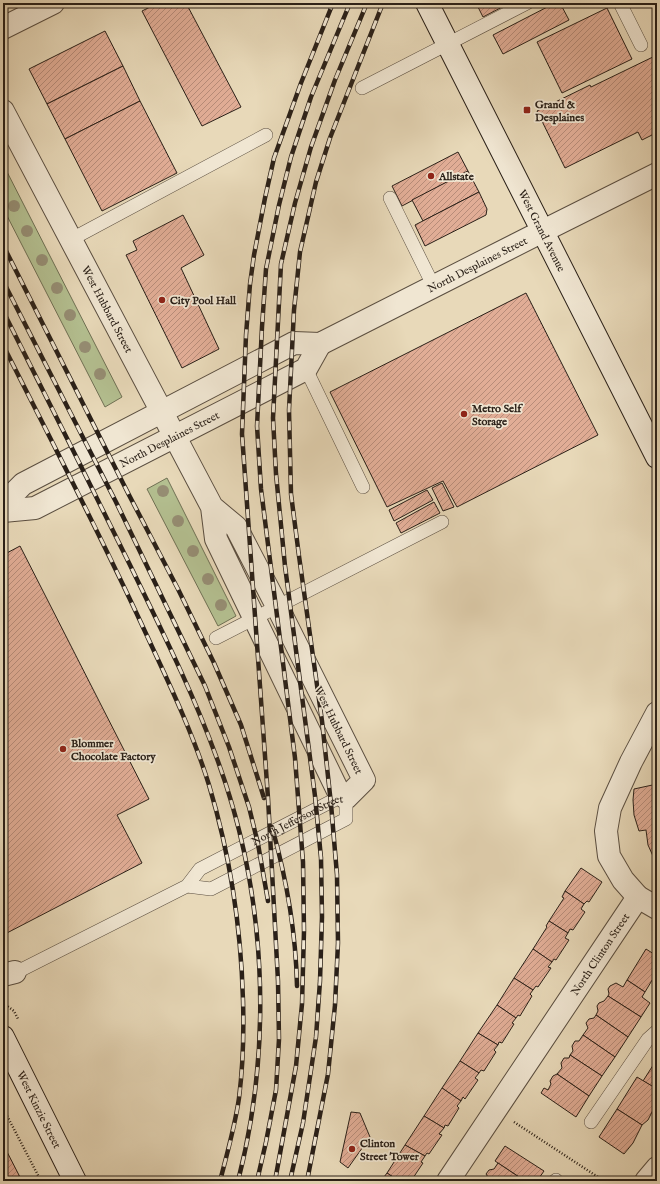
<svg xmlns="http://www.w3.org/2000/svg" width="660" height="1184" viewBox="0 0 660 1184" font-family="'IM FELL English',serif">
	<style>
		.green { fill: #b4c091; stroke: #6f7054 }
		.building { fill: url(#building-hatch); stroke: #2a2018 }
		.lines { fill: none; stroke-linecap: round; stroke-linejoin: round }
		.service-casing { stroke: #5a4e40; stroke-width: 14 }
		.minor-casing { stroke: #5a4e40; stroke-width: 24 }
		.tertiary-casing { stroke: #5a4e40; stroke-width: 24 }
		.secondary-casing { stroke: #2a2018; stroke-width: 24 }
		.path { stroke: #2a2018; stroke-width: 2.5; stroke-dasharray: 1 2; stroke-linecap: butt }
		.service { stroke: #f0e6d2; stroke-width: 13 }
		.minor { stroke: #f0e6d2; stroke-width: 22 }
		.tertiary { stroke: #f0e6d2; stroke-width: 22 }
		.secondary { stroke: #f0e6d2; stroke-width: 22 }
		.rail-casing { stroke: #2a2018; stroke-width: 4.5 }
		.rail { stroke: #f0e6d2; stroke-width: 3; stroke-dasharray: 9; stroke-linecap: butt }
		.tree { fill: #968e74 }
		.poi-dot { fill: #8f2418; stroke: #f0e6d2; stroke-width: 1.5 }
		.labels { text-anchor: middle; stroke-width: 3.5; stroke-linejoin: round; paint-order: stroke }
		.poi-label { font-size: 11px; font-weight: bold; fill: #2a2018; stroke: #f0e6d2; text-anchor: start }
		.street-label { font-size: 11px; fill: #2a2018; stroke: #f0e6d2 }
	</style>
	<defs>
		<pattern id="building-hatch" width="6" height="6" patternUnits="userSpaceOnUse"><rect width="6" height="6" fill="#e1ad96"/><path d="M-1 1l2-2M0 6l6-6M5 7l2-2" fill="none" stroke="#b78c79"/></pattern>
	</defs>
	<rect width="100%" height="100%" fill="#e8d9b9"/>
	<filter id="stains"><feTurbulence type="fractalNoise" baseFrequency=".005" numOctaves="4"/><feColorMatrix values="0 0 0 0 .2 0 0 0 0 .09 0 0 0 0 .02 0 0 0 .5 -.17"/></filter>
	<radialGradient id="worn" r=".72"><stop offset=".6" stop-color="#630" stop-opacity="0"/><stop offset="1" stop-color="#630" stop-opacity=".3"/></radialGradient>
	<g class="green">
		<path d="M3 164 122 397 105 407 3 208Z"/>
		<path d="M167 478 236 616 218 626 147 489Z"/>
	</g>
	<g class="building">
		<path d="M158 3H186L241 107 202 126 142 11Z"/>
		<path d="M476 3H510L483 17Z"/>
		<path d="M555 3H560L569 20 503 54 493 35Z"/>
		<path d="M607 8 632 59 562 93 537 42Z"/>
		<path d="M105 31 123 66 47 104 29 69Z"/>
		<path d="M657 55V125L654 127 656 133 642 140 638 132 565 168 537 111 590 85 591 87Z"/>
		<path d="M123 66 140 101 65 139 47 104Z"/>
		<path d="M140 101 177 173 102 211 65 139Z"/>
		<path d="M458 152 468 171 402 206 392 186Z"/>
		<path d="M468 171 479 192 423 221 412 200Z"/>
		<path d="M479 192 487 209 486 215 425 246 415 225Z"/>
		<path d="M183 215 204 255 181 268 219 349 182 368 126 255 137 250 133 241Z"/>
		<path d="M526 293 598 435 457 507 443 481 387 507 330 392Z"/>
		<path d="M442 483 454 507 443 511 432 488Z"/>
		<path d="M427 490 433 500 394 521 389 510Z"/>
		<path d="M434 502 440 513 401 533 396 523Z"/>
		<path d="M20 546 149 799 117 815 142 863 3 935V555Z"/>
		<path d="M657 784V865L648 845 646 830 639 831 634 815 633 800 634 789Z"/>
		<path d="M581 868 602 882 589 902 587 901 584 904 565 891Z"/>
		<path d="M565 891 584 904 581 909 585 912 573 930 570 929 568 933 549 921 564 898 562 897Z"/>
		<path d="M549 921 568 933 565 938 569 940 556 960 554 959 552 962 533 949 547 927 546 926Z"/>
		<path d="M533 949 552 962 548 967 551 968 538 987 536 986 533 990 514 978Z"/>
		<path d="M646 949 657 956V979L654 977 645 992 627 980Z"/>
		<path d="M514 978 533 990 530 994 532 996 520 1016 518 1015 516 1018 497 1005Z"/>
		<path d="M627 980 645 992 642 997 650 1003 641 1017 608 996 609 994 608 989 610 986 616 983 623 987Z"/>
		<path d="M608 996 641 1017 628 1037 596 1015 598 1011 597 1006 599 1003 604 1001Z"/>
		<path d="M497 1005 516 1018 512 1023 514 1024 502 1043 499 1042 498 1045 478 1033Z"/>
		<path d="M596 1015 628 1037 615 1057 583 1035 588 1028 586 1023 589 1019 594 1018Z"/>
		<path d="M478 1033 498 1045 494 1050 496 1052 484 1071 481 1070 479 1073 460 1061Z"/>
		<path d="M583 1035 615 1057 602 1076 570 1055 573 1051 572 1046 575 1041H579Z"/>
		<path d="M570 1055 602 1076 589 1096 557 1074 562 1068 561 1063 564 1058H569Z"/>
		<path d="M657 1059V1089L643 1081Z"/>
		<path d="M460 1061 479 1073 475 1078 478 1080 465 1099 463 1097 461 1101 442 1088Z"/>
		<path d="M557 1074 589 1096 576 1117 541 1093 544 1088 548 1090 551 1084 550 1081 553 1076Z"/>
		<path d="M637 1077 657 1089V1102L648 1120 642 1125 617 1109Z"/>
		<path d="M442 1088 461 1101 457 1106 459 1108 448 1126 445 1125 444 1128 424 1116Z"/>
		<path d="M617 1109 642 1125 633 1143 624 1154 599 1137Z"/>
		<path d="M351 1112 360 1113 370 1137 348 1168 340 1162Z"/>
		<path d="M424 1116 444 1128 439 1134 442 1135 429 1154 427 1153 425 1156 405 1145Z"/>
		<path d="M3 1144 22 1181H3Z"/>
		<path d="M405 1145 425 1156 421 1162 423 1163 411 1181H399L387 1173Z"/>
		<path d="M505 1146 544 1171 537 1181H525L495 1161Z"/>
		<path d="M498 1163 525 1181H489L486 1179 488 1177 486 1174 489 1170 494 1169Z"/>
		<path d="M387 1173 399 1181H381Z"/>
	</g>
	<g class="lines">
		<defs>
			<g id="service">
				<path d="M620 3 641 45"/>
				<path d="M362 88 527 3"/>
				<path d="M390 198 434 287"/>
				<path d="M70 240 266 135"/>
				<path d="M306 369 363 487"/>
				<path d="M216 638 442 522"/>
				<path id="s1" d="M15 972 19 971 187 886 200 869 336 799 346 798V819L211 889 187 886"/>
				<path d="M591 1122 648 1039 657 1031"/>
				<path d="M555 1181 556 1180"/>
			</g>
			<g id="minor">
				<path d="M3 28 53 3"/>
				<path id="s2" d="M3 111 212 507 216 539 338 791 346 798 364 780 277 606 236 527 212 507"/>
				<path d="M543 231 657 174"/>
				<path d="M638 897 657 908"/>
				<path d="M3 975 15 972"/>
				<path id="s3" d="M448 1181 638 897 623 880 609 856 606 831 610 808 631 762 657 713"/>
				<path d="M646 1181 657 1168"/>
			</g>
			<g id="tertiary">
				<path id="s4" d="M3 504 23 484 294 343 320 344 543 231"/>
				<path id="s5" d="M3 511 35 508 306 369 320 344"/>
			</g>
			<g id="secondary">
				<path id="s6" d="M427 3 657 457"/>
				<path id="s7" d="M3 1037 75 1181"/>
			</g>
		</defs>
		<use href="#service" class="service-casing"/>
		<use href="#minor" class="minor-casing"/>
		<use href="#tertiary" class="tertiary-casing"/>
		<use href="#secondary" class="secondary-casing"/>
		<g class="path">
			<path d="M3 1003 14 1011 18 1019"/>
			<path d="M3 1108 41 1181"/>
			<path d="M514 1122 604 1181"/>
		</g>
		<use href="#service" class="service"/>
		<use href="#minor" class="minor"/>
		<use href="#tertiary" class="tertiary"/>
		<use href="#secondary" class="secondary"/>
		<defs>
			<g id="rail">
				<path d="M3 245 129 495 178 589 214 663 241 725 264 798"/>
				<path d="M3 281 116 502 205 686 229 747 249 807 258 844 268 901"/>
				<path d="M3 311C46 396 88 480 130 565 160 627 192 690 216 756 266 890 274 1042 238 1181"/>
				<path d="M3 345C50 438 98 530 142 625 166 677 192 730 209 785 230 855 241 927 243 1000 244 1033 243 1066 239 1098 235 1126 227 1154 220 1181"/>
				<path d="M272 827C286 877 296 935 297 986"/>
				<path d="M257 1181 266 1142 276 1090 279 1039 278 981 268 798 242 434 246 335 250 284 254 255 265 198 274 158 301 83 333 3"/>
				<path d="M275 1181 296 1066 302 1004 304 931 303 862 295 758 261 489 257 426 262 327 266 269 279 205 291 157 311 97 350 3"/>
				<path d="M290 1181 303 1123 316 1037 320 981 322 917 321 858 315 796 285 566 276 474 273 418 281 264 295 203 311 147 335 80 367 3"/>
				<path d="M307 1181 328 1074 335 1005 338 943 337 875 331 804 322 721 299 556 291 494 289 410 294 310 300 252 316 182 330 138 383 3"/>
			</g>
		</defs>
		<use href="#rail" class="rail-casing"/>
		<use href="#rail" class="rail"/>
	</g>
	<g class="tree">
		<circle cx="14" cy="206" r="6"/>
		<circle cx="27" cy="231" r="6"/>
		<circle cx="42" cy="260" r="6"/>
		<circle cx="57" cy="288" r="6"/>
		<circle cx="70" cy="315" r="6"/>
		<circle cx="85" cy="347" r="6"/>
		<circle cx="100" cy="374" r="6"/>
		<circle cx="163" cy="491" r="6"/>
		<circle cx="178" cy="521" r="6"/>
		<circle cx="193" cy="551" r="6"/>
		<circle cx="208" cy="579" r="6"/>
		<circle cx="221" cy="605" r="6"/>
	</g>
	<g class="poi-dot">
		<rect x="523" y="106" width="8" height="8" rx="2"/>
		<circle cx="431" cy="176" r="4"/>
		<circle cx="162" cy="300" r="4"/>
		<circle cx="464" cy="414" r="4"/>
		<circle cx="63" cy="749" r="4"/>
		<circle cx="352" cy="1149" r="4"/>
	</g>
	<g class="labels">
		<g class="poi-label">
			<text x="535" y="108">Grand &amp;<tspan x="535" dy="13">Desplaines</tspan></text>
			<text x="439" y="180">Allstate</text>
			<text x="170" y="304">City Pool Hall</text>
			<text x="472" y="412">Metro Self<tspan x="472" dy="13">Storage</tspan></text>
			<text x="71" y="747">Blommer<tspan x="71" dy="13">Chocolate Factory</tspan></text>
			<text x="360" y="1147">Clinton<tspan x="360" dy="13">Street Tower</tspan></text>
		</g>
		<g class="street-label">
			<text dy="4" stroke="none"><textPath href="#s6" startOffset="255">West Grand Avenue</textPath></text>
			<text dy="4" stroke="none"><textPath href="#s4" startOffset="536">North Desplaines Street</textPath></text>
			<text dy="4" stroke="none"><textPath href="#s2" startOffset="224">West Hubbard Street</textPath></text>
			<text dy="4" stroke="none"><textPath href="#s5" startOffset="183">North Desplaines Street</textPath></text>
			<text transform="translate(339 730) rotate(64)" y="4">West Hubbard Street</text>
			<text dy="4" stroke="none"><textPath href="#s1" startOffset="323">North Jefferson Street</textPath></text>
			<text dy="4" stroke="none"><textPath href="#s3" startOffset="273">North Clinton Street</textPath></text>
			<text dy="4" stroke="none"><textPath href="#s7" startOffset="81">West Kinzie Street</textPath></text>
		</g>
	</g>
	<rect width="660" height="1184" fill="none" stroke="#e8d9b9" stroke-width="16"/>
	<rect x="4" y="4" width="652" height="1176" fill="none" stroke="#2a2018" stroke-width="2"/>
	<rect x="8" y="8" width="644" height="1168" fill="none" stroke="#2a2018"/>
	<rect width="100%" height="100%" filter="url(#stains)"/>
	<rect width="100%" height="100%" fill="url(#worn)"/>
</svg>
